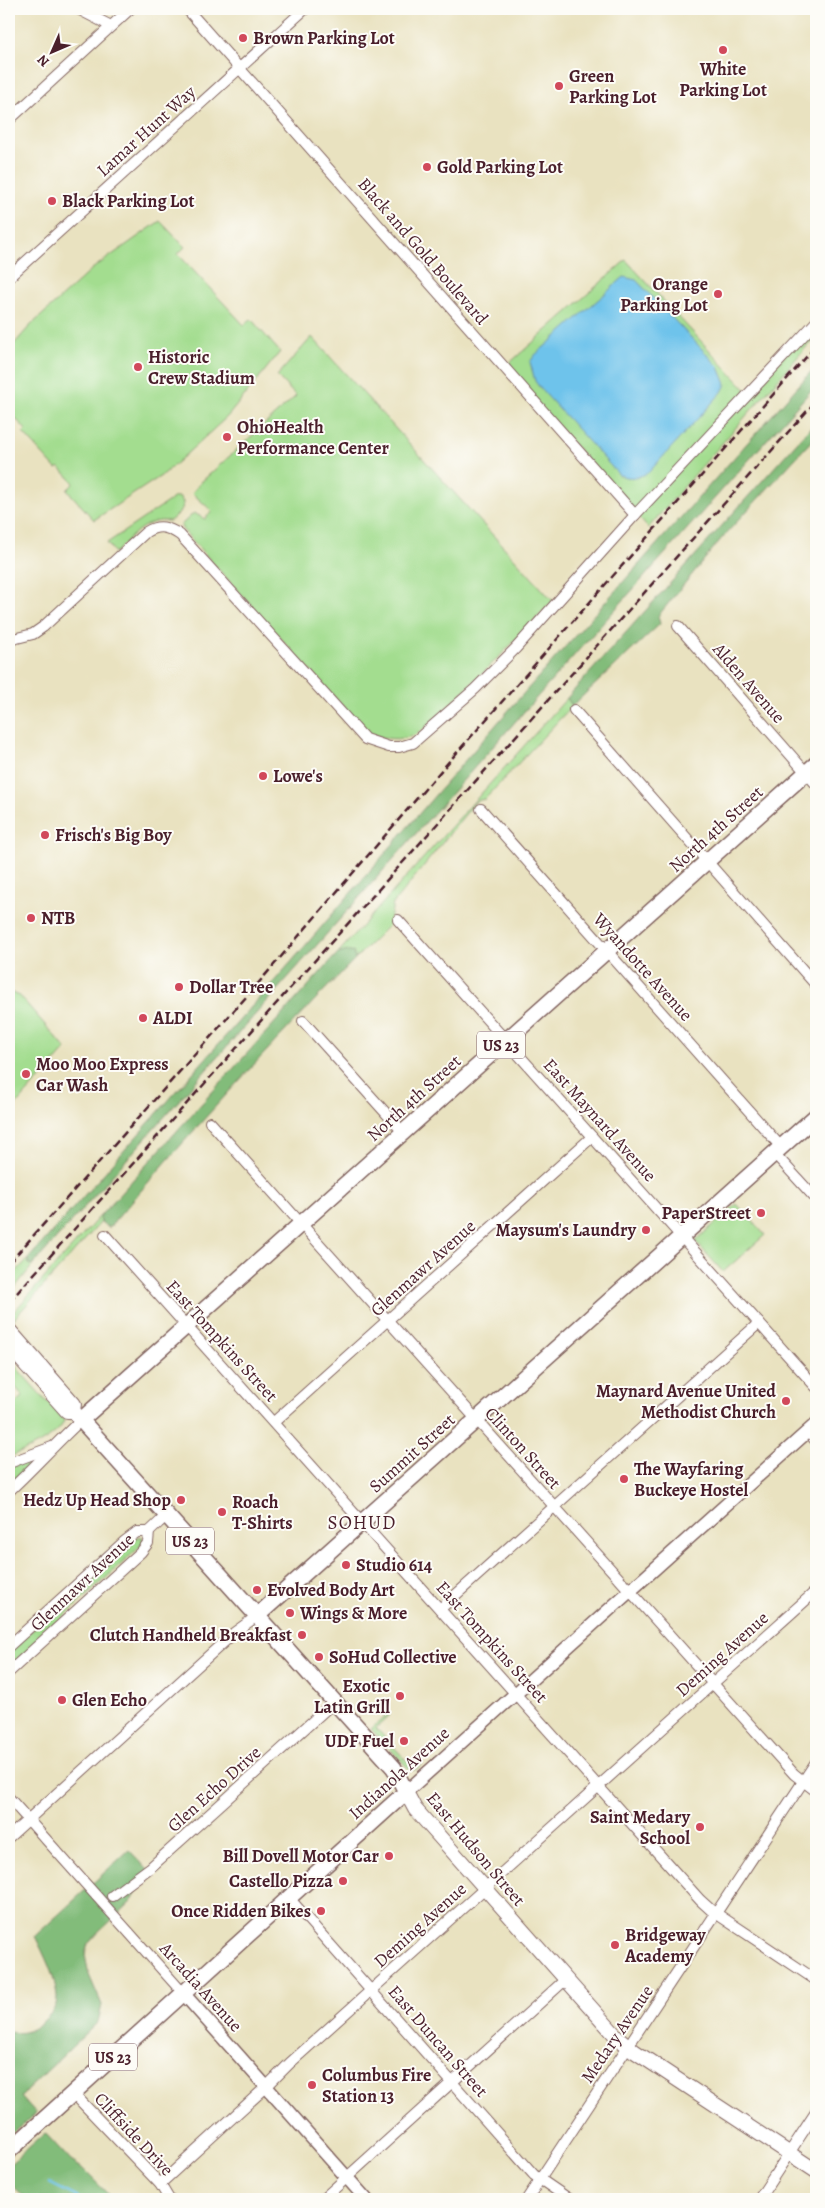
<svg xmlns="http://www.w3.org/2000/svg" width="825" height="2208" viewBox="0 0 825 2208" font-family="Alegreya,serif">
	<style>
		.green { fill: #a3dd8f; stroke: #767e5d }
		.forest { fill: #82bc7a; stroke: #666e52 }
		.water { fill: #6ec3eb; stroke: #5c718b }
		.lines { fill: none; stroke-linecap: round; stroke-linejoin: round }
		.stream { stroke: #6ec3eb; stroke-width: 2.5 }
		.minor-casing { stroke: #82635f; stroke-width: 12 }
		.tertiary-casing { stroke: #82635f; stroke-width: 15 }
		.secondary-casing { stroke: #82635f; stroke-width: 16 }
		.primary-casing { stroke: #82635f; stroke-width: 18 }
		.minor { stroke: #fff; stroke-width: 10 }
		.tertiary { stroke: #fff; stroke-width: 12 }
		.secondary { stroke: #fff; stroke-width: 14 }
		.primary { stroke: #fff; stroke-width: 15 }
		.rail { stroke: #4a1f2b; stroke-width: 2.5; stroke-dasharray: 8 4; stroke-linecap: butt }
		.poi-dot { fill: #d1495b; stroke: #fdfcf7; stroke-width: 2 }
		.labels { text-anchor: middle; stroke-width: 4; stroke-linejoin: round; paint-order: stroke }
		.shield { fill: #fdfcf7; stroke: #806168; stroke-width: 1 }
		.shield-label { font-size: 16px; font-weight: bold; fill: #4a1f2b }
		.poi-label { font-size: 18px; font-weight: bold; fill: #4a1f2b; stroke: #fdfcf7; text-anchor: start }
		.street-label { font-size: 18px; fill: #4a1f2b; stroke: #fdfcf7 }
		.neighbourhood-label { font-size: 19px; letter-spacing: 1px; fill: #4a1f2b; stroke: #fdfcf7 }
	</style>
	<rect width="100%" height="100%" fill="#fdfcf7"/>
	<filter id="ink" filterUnits="userSpaceOnUse"><feTurbulence type="fractalNoise" baseFrequency=".02" numOctaves="2"/><feDisplacementMap in="SourceGraphic" scale="10" xChannelSelector="R" yChannelSelector="G"/><feConvolveMatrix kernelMatrix="1 2 1 2 8 2 1 2 1" color-interpolation-filters="sRGB"/></filter>
	<filter id="wash" filterUnits="userSpaceOnUse"><feTurbulence type="fractalNoise" baseFrequency=".0096" numOctaves="4" result="noise"/><feDisplacementMap in="SourceGraphic" scale="20" xChannelSelector="R" yChannelSelector="G"/><feGaussianBlur stdDeviation="1.12" result="paint"/><feColorMatrix in="noise" values="0 0 0 0 0 0 0 0 0 0 0 0 0 0 0 0 0 1.4 0 .05"/><feComposite in="paint" operator="in"/></filter>
	<g filter="url(#wash)">
		<rect width="100%" height="100%" fill="#e9e2c0"/>
		<g class="green">
			<path d="M160 221 185 247 178 254 244 325 251 319 280 352 228 416 181 459 164 474 94 520 67 490 74 483 59 467 56 469 23 433 26 430 9 411V350L29 327 92 269Z"/>
			<path d="M626 260 749 393 816 322V336L648 528 505 367Z"/>
			<path d="M312 337 553 601C518 638 483 674 445 709 435 718 422 734 409 737 393 741 379 738 365 731L182 529 181 525 194 513 205 519 212 511 192 493 200 483 296 396 277 376Z"/>
			<path d="M175 497H180L183 502C184 511 176 516 170 521 143 519 133 536 115 553L107 543Z"/>
			<path d="M567 698 572 706 485 799 476 801 393 904 389 925 355 959 353 952 348 951 337 954Z"/>
			<path d="M10 992 20 996 66 1049 9 1113Z"/>
			<path d="M737 1204 765 1235 723 1272 695 1241Z"/>
			<path d="M100 1216 101 1222 12 1321 9 1317Z"/>
			<path d="M28 1259V1264L33 1265 9 1295V1279Z"/>
			<path d="M9 1359 47 1402 50 1403 64 1420C60 1437 24 1451 9 1457V1408L23 1396 9 1380Z"/>
			<path d="M32 1458 34 1461 9 1486V1468Z"/>
			<path d="M136 1537H143L142 1545 9 1667V1651Z"/>
			<path d="M389 1713 390 1715 376 1728 407 1761 420 1759 423 1763 415 1770 409 1769 371 1729Z"/>
		</g>
		<g class="forest">
			<path d="M816 366V385L578 651 33 1265 28 1264V1259L292 961 507 712Z"/>
			<path d="M816 421V436L722 538 658 616 660 624 572 706 567 698Z"/>
			<path d="M348 951 353 952 355 959C269 1046 188 1135 109 1228L101 1222 100 1216 337 954Z"/>
			<path d="M129 1850 148 1870 131 1902 99 1932 88 1944 85 1955 89 1975 102 2005 98 2022 21 2096 36 2113 9 2136V2032C21 2034 31 2032 41 2023 48 2017 57 2009 57 1998 56 1977 44 1955 35 1936Z"/>
			<path d="M45 2133 71 2161 82 2168 113 2199H26L9 2181V2165Z"/>
		</g>
		<path class="water" d="M624 277 636 280 719 367 726 384 722 392 649 472C639 478 630 479 619 475L540 388 535 381 530 362 535 355Z"/>
		<g class="lines">
			<path class="stream" d="M49 2183 81 2199"/>
		</g>
	</g>
	<g filter="url(#ink)">
		<g class="lines">
			<defs>
				<g id="minor">
					<path d="M78 9 111 26"/>
					<path d="M187 9 635 515"/>
					<path d="M9 120 130 9"/>
					<path d="M9 277 305 9"/>
					<path d="M678 626 816 784"/>
					<path d="M9 640 33 634 43 627 146 532C159 524 168 527 180 535L365 739 389 747H399L413 743 475 689 516 648 635 515 816 322"/>
					<path d="M574 710 816 985"/>
					<path d="M481 809 781 1147"/>
					<path d="M398 920 816 1387"/>
					<path d="M303 1021 403 1132"/>
					<path d="M210 1122 794 1774 816 1791"/>
					<path d="M774 1153 816 1199"/>
					<path d="M105 1235 700 1900 711 1910 816 1980"/>
					<path d="M274 1422 592 1137"/>
					<path d="M808 1432 816 1441"/>
					<path d="M9 1463 52 1447"/>
					<path d="M9 1491C34 1468 56 1443 81 1420"/>
					<path d="M440 1609 759 1323"/>
					<path d="M9 1646 125 1541 137 1532H149"/>
					<path d="M9 1672 141 1552 148 1543 149 1532 167 1515"/>
					<path d="M9 1798 183 1993"/>
					<path d="M9 1837 235 1632 257 1616"/>
					<path d="M112 1896 151 1867 334 1702"/>
					<path d="M289 1898 534 2175 569 2199"/>
					<path d="M73 2093 160 2184 169 2199"/>
					<path d="M160 2184 265 2088 290 2063 816 1591"/>
					<path d="M323 2199 565 1980"/>
					<path d="M527 2199 816 1762"/>
					<path d="M759 2199 816 2112"/>
				</g>
				<g id="tertiary">
					<path d="M406 1792 816 1424"/>
					<path d="M183 1993 366 2199"/>
				</g>
				<g id="secondary">
					<path d="M9 1330 74 1404 73 1411"/>
					<path d="M9 1346 67 1411H73L81 1420"/>
					<path d="M406 1792 415 1809 617 2037 634 2051 816 2171"/>
				</g>
				<g id="primary">
					<path d="M257 1616 816 1116"/>
					<path d="M9 2151 406 1792 394 1768 81 1420 816 764"/>
				</g>
			</defs>
			<use href="#minor" class="minor-casing"/>
			<use href="#tertiary" class="tertiary-casing"/>
			<use href="#secondary" class="secondary-casing"/>
			<use href="#primary" class="primary-casing"/>
			<use href="#minor" class="minor"/>
			<use href="#tertiary" class="tertiary"/>
			<use href="#secondary" class="secondary"/>
			<use href="#primary" class="primary"/>
			<g class="rail">
				<path d="M9 1263 255 987 431 782 816 346"/>
				<path d="M9 1302 816 401"/>
			</g>
		</g>
	</g>
	<g class="poi-dot">
		<circle cx="243" cy="38" r="5"/>
		<circle cx="723" cy="50" r="5"/>
		<circle cx="559" cy="86" r="5"/>
		<circle cx="427" cy="167" r="5"/>
		<circle cx="52" cy="201" r="5"/>
		<circle cx="718" cy="294" r="5"/>
		<circle cx="138" cy="367" r="5"/>
		<circle cx="227" cy="437" r="5"/>
		<circle cx="263" cy="776" r="5"/>
		<circle cx="45" cy="835" r="5"/>
		<circle cx="31" cy="918" r="5"/>
		<circle cx="179" cy="987" r="5"/>
		<circle cx="143" cy="1018" r="5"/>
		<circle cx="26" cy="1074" r="5"/>
		<circle cx="761" cy="1213" r="5"/>
		<circle cx="646" cy="1230" r="5"/>
		<circle cx="786" cy="1401" r="5"/>
		<circle cx="624" cy="1479" r="5"/>
		<circle cx="181" cy="1500" r="5"/>
		<circle cx="222" cy="1512" r="5"/>
		<circle cx="346" cy="1565" r="5"/>
		<circle cx="257" cy="1590" r="5"/>
		<circle cx="290" cy="1613" r="5"/>
		<circle cx="302" cy="1635" r="5"/>
		<circle cx="319" cy="1657" r="5"/>
		<circle cx="400" cy="1696" r="5"/>
		<circle cx="62" cy="1700" r="5"/>
		<circle cx="404" cy="1741" r="5"/>
		<circle cx="700" cy="1827" r="5"/>
		<circle cx="389" cy="1856" r="5"/>
		<circle cx="343" cy="1881" r="5"/>
		<circle cx="321" cy="1911" r="5"/>
		<circle cx="615" cy="1945" r="5"/>
		<circle cx="312" cy="2085" r="5"/>
	</g>
	<g class="labels">
		<g class="shield">
			<rect x="477" y="1031.5" width="48" height="27" rx="4"/>
			<rect x="166" y="1527.5" width="48" height="27" rx="4"/>
			<rect x="89" y="2043.5" width="48" height="27" rx="4"/>
		</g>
		<g class="shield-label">
			<text x="501" y="1051">US 23</text>
			<text x="190" y="1547">US 23</text>
			<text x="113" y="2063">US 23</text>
		</g>
		<g class="poi-label">
			<text x="253" y="44">Brown Parking Lot</text>
			<text x="723" y="75" text-anchor="middle">White<tspan x="723" dy="21">Parking Lot</tspan></text>
			<text x="569" y="82">Green<tspan x="569" dy="21">Parking Lot</tspan></text>
			<text x="437" y="173">Gold Parking Lot</text>
			<text x="62" y="207">Black Parking Lot</text>
			<text x="708" y="290" text-anchor="end">Orange<tspan x="708" dy="21">Parking Lot</tspan></text>
			<text x="148" y="363">Historic<tspan x="148" dy="21">Crew Stadium</tspan></text>
			<text x="237" y="433">OhioHealth<tspan x="237" dy="21">Performance Center</tspan></text>
			<text x="273" y="782">Lowe's</text>
			<text x="55" y="841">Frisch's Big Boy</text>
			<text x="41" y="924">NTB</text>
			<text x="189" y="993">Dollar Tree</text>
			<text x="153" y="1024">ALDI</text>
			<text x="36" y="1070">Moo Moo Express<tspan x="36" dy="21">Car Wash</tspan></text>
			<text x="751" y="1219" text-anchor="end">PaperStreet</text>
			<text x="636" y="1236" text-anchor="end">Maysum's Laundry</text>
			<text x="776" y="1397" text-anchor="end">Maynard Avenue United<tspan x="776" dy="21">Methodist Church</tspan></text>
			<text x="634" y="1475">The Wayfaring<tspan x="634" dy="21">Buckeye Hostel</tspan></text>
			<text x="171" y="1506" text-anchor="end">Hedz Up Head Shop</text>
			<text x="232" y="1508">Roach<tspan x="232" dy="21">T-Shirts</tspan></text>
			<text x="356" y="1571">Studio 614</text>
			<text x="267" y="1596">Evolved Body Art</text>
			<text x="300" y="1619">Wings &amp; More</text>
			<text x="292" y="1641" text-anchor="end">Clutch Handheld Breakfast</text>
			<text x="329" y="1663">SoHud Collective</text>
			<text x="390" y="1692" text-anchor="end">Exotic<tspan x="390" dy="21">Latin Grill</tspan></text>
			<text x="72" y="1706">Glen Echo</text>
			<text x="394" y="1747" text-anchor="end">UDF Fuel</text>
			<text x="690" y="1823" text-anchor="end">Saint Medary<tspan x="690" dy="21">School</tspan></text>
			<text x="379" y="1862" text-anchor="end">Bill Dovell Motor Car</text>
			<text x="333" y="1887" text-anchor="end">Castello Pizza</text>
			<text x="311" y="1917" text-anchor="end">Once Ridden Bikes</text>
			<text x="625" y="1941">Bridgeway<tspan x="625" dy="21">Academy</tspan></text>
			<text x="322" y="2081">Columbus Fire<tspan x="322" dy="21">Station 13</tspan></text>
		</g>
		<g class="street-label">
			<text transform="translate(146 131) rotate(-42)" y="6">Lamar Hunt Way</text>
			<text transform="translate(423 251) rotate(49)" y="6">Black and Gold Boulevard</text>
			<text transform="translate(749 683) rotate(49)" y="6">Alden Avenue</text>
			<text transform="translate(716 829) rotate(-42)" y="6">North 4th Street</text>
			<text transform="translate(643 967) rotate(48)" y="6">Wyandotte Avenue</text>
			<text transform="translate(414 1098) rotate(-42)" y="6">North 4th Street</text>
			<text transform="translate(600 1120) rotate(48)" y="6">East Maynard Avenue</text>
			<text transform="translate(423 1268) rotate(-42)" y="6">Glenmawr Avenue</text>
			<text transform="translate(222 1341) rotate(48)" y="6">East Tompkins Street</text>
			<text transform="translate(523 1448) rotate(48)" y="6">Clinton Street</text>
			<text transform="translate(412 1453) rotate(-42)" y="6">Summit Street</text>
			<text transform="translate(82 1582) rotate(-43)" y="6">Glenmawr Avenue</text>
			<text transform="translate(492 1642) rotate(48)" y="6">East Tompkins Street</text>
			<text transform="translate(722 1654) rotate(-42)" y="6">Deming Avenue</text>
			<text transform="translate(399 1773) rotate(-42)" y="6">Indianola Avenue</text>
			<text transform="translate(214 1789) rotate(-42)" y="6">Glen Echo Drive</text>
			<text transform="translate(476 1849) rotate(50)" y="6">East Hudson Street</text>
			<text transform="translate(420 1925) rotate(-42)" y="6">Deming Avenue</text>
			<text transform="translate(201 1987) rotate(48)" y="6">Arcadia Avenue</text>
			<text transform="translate(617 2034) rotate(-56)" y="6">Medary Avenue</text>
			<text transform="translate(438 2041) rotate(49)" y="6">East Duncan Street</text>
			<text transform="translate(134 2134) rotate(47)" y="6">Cliffside Drive</text>
		</g>
		<g class="neighbourhood-label">
			<text x="362" y="1529">SOHUD</text>
		</g>
	</g>
	<rect width="825" height="2208" fill="none" stroke="#fdfcf7" stroke-width="30"/>
	<g transform="translate(52 52) rotate(225)" stroke="#fdfcf7" stroke-width="4" paint-order="stroke">
	<path d="M0-4L9 19L0 12L-9 19Z" fill="#4a1f2b"/>
	<text y="-8" font-size="14" font-weight="bold" text-anchor="middle" fill="#4a1f2b">N</text>
	</g>
</svg>
